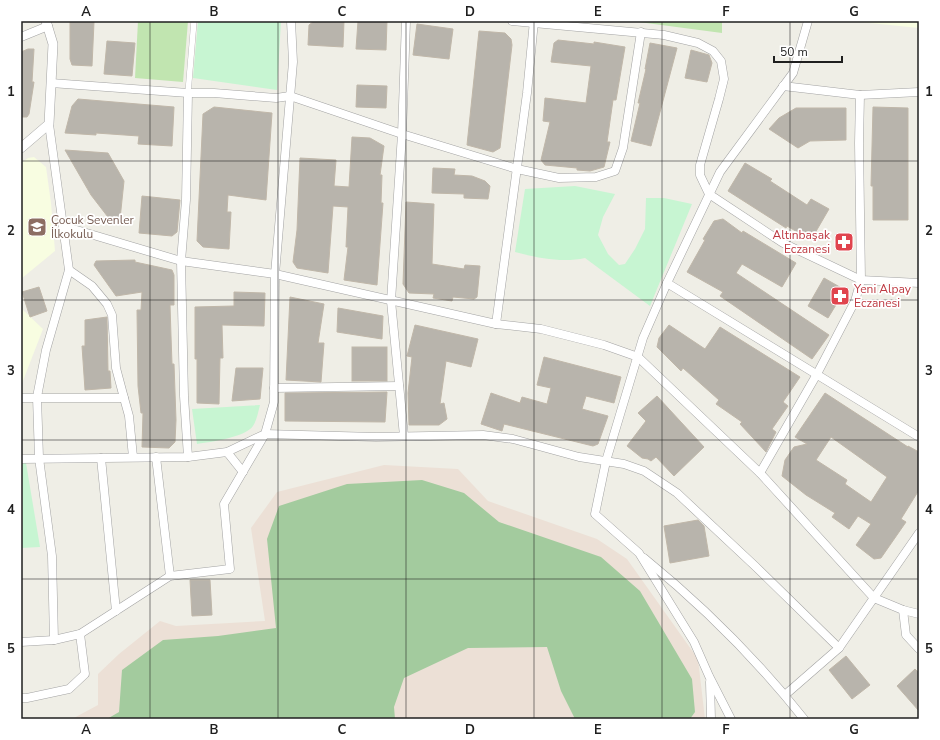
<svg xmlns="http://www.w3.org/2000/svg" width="940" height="740" viewBox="0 0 940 740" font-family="'Nunito Sans',sans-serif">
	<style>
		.education { fill: #f8fde1 }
		.military { fill: #ece0d6 }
		.grass { fill: #c1e5b0 }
		.forest { fill: #a3cb9e }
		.park { fill: #c7f5d2 }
		.building { fill: #b8b4ac; stroke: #c0b7a9; fill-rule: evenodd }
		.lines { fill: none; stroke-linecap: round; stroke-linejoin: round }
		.pedestrian-casing { stroke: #a3a3a3; stroke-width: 6 }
		.minor-casing { stroke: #a3a3a3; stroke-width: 9 }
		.tertiary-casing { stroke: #a3a3a3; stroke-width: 10 }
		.pedestrian { stroke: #fff; stroke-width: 5.5 }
		.minor { stroke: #fff; stroke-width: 8 }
		.tertiary { stroke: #fff; stroke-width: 9 }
		.grid { fill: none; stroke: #1f1f1f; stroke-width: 1; stroke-opacity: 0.55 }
		.labels { text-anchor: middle; stroke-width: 3.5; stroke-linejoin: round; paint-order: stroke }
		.education-label { font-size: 12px; fill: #785e54; stroke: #fff; text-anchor: start }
		.health-label { font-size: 12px; fill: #be3a42; stroke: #fff; text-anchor: end }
		.neatline { fill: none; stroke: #1f1f1f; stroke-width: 1.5 }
		.grid-label { font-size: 13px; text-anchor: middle; font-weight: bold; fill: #1f1f1f }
	</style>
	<rect width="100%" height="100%" fill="#efeee6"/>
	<g class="education">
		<path d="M850 21H919V28Z"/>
		<path d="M34 157 46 167 51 203 55 251 21 279V163L28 158Z"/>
		<path d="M21 308 43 329 21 386Z"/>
	</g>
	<path class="military" d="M384 465 458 469 488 501 597 539 627 559 698 659 705 719H72L98 705V674L119 654 160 621 176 626 265 621 251 528 277 492Z"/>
	<g class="grass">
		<path d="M138 21H188L183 82 135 78Z"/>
		<path d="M631 21H722V33Z"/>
	</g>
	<path class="forest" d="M422 480 464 493 499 522 601 557 640 591 692 679 695 712 690 719H575L561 691 547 647 468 648 404 678 394 707 395 719H107L119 712 122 670 163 640 218 636 276 628 267 539 279 506 347 484Z"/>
	<g class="park">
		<path d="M198 21H281L277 90 193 78Z"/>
		<path d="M575 186 615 194 603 217 598 235 608 254 619 265 625 264 635 249 645 229 646 198H664L692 204 650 306 585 258C563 263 537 258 515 252L525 189Z"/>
		<path d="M260 405C258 412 257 420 253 426 246 437 210 442 197 444L192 409Z"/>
		<path d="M26 463 40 547 21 548V464Z"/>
	</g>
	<g class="building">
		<path d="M70 21 94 22 92 66 72 65 70 59Z"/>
		<path d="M314 21H344L343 47 308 45 309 25Z"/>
		<path d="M358 21H387L386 50 356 49Z"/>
		<path d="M417 24 453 29 449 59 413 55Z"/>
		<path d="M479 31 505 33 511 39 512 45 500 148 493 152 467 145Z"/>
		<path d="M558 40 594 44V42L625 47 616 100H613L607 142H610L604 167 590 171 577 170V168L545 165 541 160 550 122 543 121 545 98 586 103 591 66 551 62 554 43Z"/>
		<path d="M107 41 135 43 132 76 104 74Z"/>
		<path d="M650 43 677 48 651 146 631 141 640 103H638L646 69H645Z"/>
		<path d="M28 49H34L32 82H34L29 114 27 117H21V52Z"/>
		<path d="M691 50 709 55 712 63 707 82 685 78Z"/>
		<path d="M357 85 387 86 386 108 356 107Z"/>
		<path d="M78 99 174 107 172 146 138 144 139 136 96 133V135L65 133 72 106Z"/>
		<path d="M214 107 272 113 266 200 228 195 227 212H231L229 249 203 247 197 241 203 114Z"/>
		<path d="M873 107 908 108V220H873V186H871Z"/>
		<path d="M796 108H846V140L810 141 798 148 769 129 779 118Z"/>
		<path d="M352 137 370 138 384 146 380 175H382L381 203H383L377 285 344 280 348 247H346L348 207 333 206 328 273 297 268 293 262 297 230 300 158 336 160 334 186 349 187Z"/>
		<path d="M65 150 108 153 124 181 120 219 111 221 91 195Z"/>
		<path d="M745 163 772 179 770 181 807 205 811 199 829 209 811 240 787 226 786 228 728 191Z"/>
		<path d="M433 168 455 169 454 175 472 176 485 181 490 186 488 199 464 198V194L432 193Z"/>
		<path d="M142 196 180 200 177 232 172 236 139 233Z"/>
		<path d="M406 202 434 204 432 264 464 269 465 265 480 266 477 297 474 299 453 297 452 301 433 298 434 294 409 293 403 284Z"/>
		<path d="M723 219 742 233 743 231 796 263 782 287 742 264 736 273 829 335 812 359 720 296 723 292 687 272 705 240 703 239 714 221Z"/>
		<path d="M135 260V262L172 270 174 275V305H170L171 336 172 364H174L176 420 175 442 169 448 142 447 143 413H141L138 386 137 310H141L142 292 116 296 94 265 96 261Z"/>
		<path d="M824 278 845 290 828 318 808 306Z"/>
		<path d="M39 287 47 311 30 317 22 292Z"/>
		<path d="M234 292 265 293 264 326 222 325 223 358H220L219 404 197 403V359H195V307L234 306Z"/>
		<path d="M290 297 324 304 318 343H324L321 382 286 380Z"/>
		<path d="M338 308 383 316 382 339 337 332Z"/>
		<path d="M107 317 108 371H110L111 388 85 390 82 346H85V320Z"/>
		<path d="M415 325 478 339 471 367 446 361 440 404 444 403 447 419 439 425H409L408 393 412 357 407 356Z"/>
		<path d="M669 325 705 349 720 327 800 377 783 402 788 406 772 429 776 432 766 452 740 424 742 422 716 404 719 400 683 368 681 371 657 347 659 338Z"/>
		<rect x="352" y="347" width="35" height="34"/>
		<path d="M544 357 621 377 614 403 586 396 582 409 608 416 598 444 593 446 504 424 502 431 481 424 491 393 520 403 522 397 547 404 551 388 537 385Z"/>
		<path d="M236 368H263L260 399 232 401Z"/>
		<path d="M387 392 385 422 285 421V393Z"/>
		<path d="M825 393 908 447V446L919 452V490L901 519 906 522 881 558 874 559 856 545 871 524 858 516 849 529 832 517 835 513 806 495 782 476 785 460 794 447 807 444 795 437ZM831 437 887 477 871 502 845 484 847 480 816 460Z"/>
		<path d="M657 396 704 447 674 476 656 457 651 461 648 459 642 458 627 446 646 421 638 413Z"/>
		<path d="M698 520 704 526 709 556 670 563 664 526Z"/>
		<path d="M190 580H210L212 615 192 616Z"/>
		<path d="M846 656 870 685 852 699 829 670Z"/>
		<path d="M915 669 919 673V711L897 686Z"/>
	</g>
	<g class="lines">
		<defs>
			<path id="pedestrian" d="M188 93 194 21"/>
			<g id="minor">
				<path d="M512 21 664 35 698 43 713 51 721 61 724 79 719 99 700 165V175L709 194 783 243 861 280 919 283"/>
				<path d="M21 37 48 26"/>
				<path d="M51 83 188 93H214L276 98 290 96 402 134 517 169 559 178 596 177 615 171 623 148 641 32"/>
				<path d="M783 86 860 95 919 92"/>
				<path d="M49 124 69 270 46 350 37 397 39 458 52 556 54 640"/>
				<path d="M63 226 181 261 275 274 496 324 541 329 604 345 638 357 760 473 874 598 903 610 919 614"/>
				<path d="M69 270 92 286 107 304 112 315 116 368 124 398"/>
				<path d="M667 283 919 437"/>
				<path d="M496 324 527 93 534 21"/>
				<path d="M274 388 399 386"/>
				<path d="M21 398H124L129 416 133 457"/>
				<path d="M404 436 391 301 402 134 406 21"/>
				<path d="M227 452 243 472"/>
				<path d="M156 457 170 576"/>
				<path d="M188 457 184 396 181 261 186 200 188 93"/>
				<path d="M101 458 116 611"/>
				<path d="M21 459 188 457 227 452 265 434 274 402 275 274 293 62 291 21"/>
				<path d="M760 473 817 374 855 301 861 280 859 143 860 95"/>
				<path d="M644 558C702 605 757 660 804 719"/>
				<path d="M903 610 906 635 919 649"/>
				<path d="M21 642 54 640 80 634 170 576 230 569 224 504 265 434 376 437 483 435 513 439 579 457 624 464 644 471 677 493 755 566 839 648"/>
				<path d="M710 682 711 719"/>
				<path d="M785 695 839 648 919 533"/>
				<path d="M21 698H27L69 689 85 674 80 634"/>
				<path d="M731 719 709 676 694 642 639 553 595 514 606 461 643 338 667 283 720 172 793 73 808 21"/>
			</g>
			<path id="tertiary" d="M21 148 49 124 53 44 46 21"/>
		</defs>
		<use href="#pedestrian" class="pedestrian-casing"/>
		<use href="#minor" class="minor-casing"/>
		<use href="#tertiary" class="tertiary-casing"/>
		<use href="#pedestrian" class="pedestrian"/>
		<use href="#minor" class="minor"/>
		<use href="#tertiary" class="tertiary"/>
	</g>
	<path class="grid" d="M150 21V719M278 21V719M406 21V719M534 21V719M662 21V719M790 21V719M21 161H919M21 300H919M21 440H919M21 579H919"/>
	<defs>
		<symbol id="school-square" viewBox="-11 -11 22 22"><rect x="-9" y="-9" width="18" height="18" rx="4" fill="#8d6e63" stroke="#fff"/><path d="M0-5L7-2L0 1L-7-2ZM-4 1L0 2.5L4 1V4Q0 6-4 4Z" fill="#fff"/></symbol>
		<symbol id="pharmacy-square" viewBox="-11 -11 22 22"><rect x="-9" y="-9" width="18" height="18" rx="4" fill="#e0444e" stroke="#fff"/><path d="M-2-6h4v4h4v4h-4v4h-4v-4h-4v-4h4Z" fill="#fff"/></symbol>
	</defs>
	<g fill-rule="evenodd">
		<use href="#school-square" x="26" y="216" width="22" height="22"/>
		<use href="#pharmacy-square" x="833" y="231" width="22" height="22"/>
		<use href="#pharmacy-square" x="829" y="285" width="22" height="22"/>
	</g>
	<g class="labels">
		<g class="education-label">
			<text x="51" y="224">Çocuk Sevenler<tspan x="51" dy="14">İlkokulu</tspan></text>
		</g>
		<g class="health-label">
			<text x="830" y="239">Altınbaşak<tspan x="830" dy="14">Eczanesi</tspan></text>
			<text x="854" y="293" text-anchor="start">Yeni Alpay<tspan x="854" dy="14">Eczanesi</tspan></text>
		</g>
	</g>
	<rect width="940" height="740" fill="none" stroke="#ffffff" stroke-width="44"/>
	<path d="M774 56v6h68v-6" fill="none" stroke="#1f1f1f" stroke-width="2"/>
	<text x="780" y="56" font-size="12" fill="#1f1f1f" stroke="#ffffff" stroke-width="3" paint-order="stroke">50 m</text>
	<rect x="22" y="22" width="896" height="696" class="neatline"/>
	<g class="grid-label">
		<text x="86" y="16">A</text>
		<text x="214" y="16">B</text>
		<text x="342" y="16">C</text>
		<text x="470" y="16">D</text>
		<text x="598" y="16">E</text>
		<text x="726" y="16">F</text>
		<text x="854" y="16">G</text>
		<text x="11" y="96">1</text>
		<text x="929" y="96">1</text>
		<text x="11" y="235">2</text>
		<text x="929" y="235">2</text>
		<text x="11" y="375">3</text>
		<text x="929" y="375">3</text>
		<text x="11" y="514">4</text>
		<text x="929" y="514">4</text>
		<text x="11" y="653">5</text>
		<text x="929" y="653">5</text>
		<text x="86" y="734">A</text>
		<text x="214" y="734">B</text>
		<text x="342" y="734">C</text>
		<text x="470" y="734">D</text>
		<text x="598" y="734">E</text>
		<text x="726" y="734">F</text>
		<text x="854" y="734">G</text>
	</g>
</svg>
